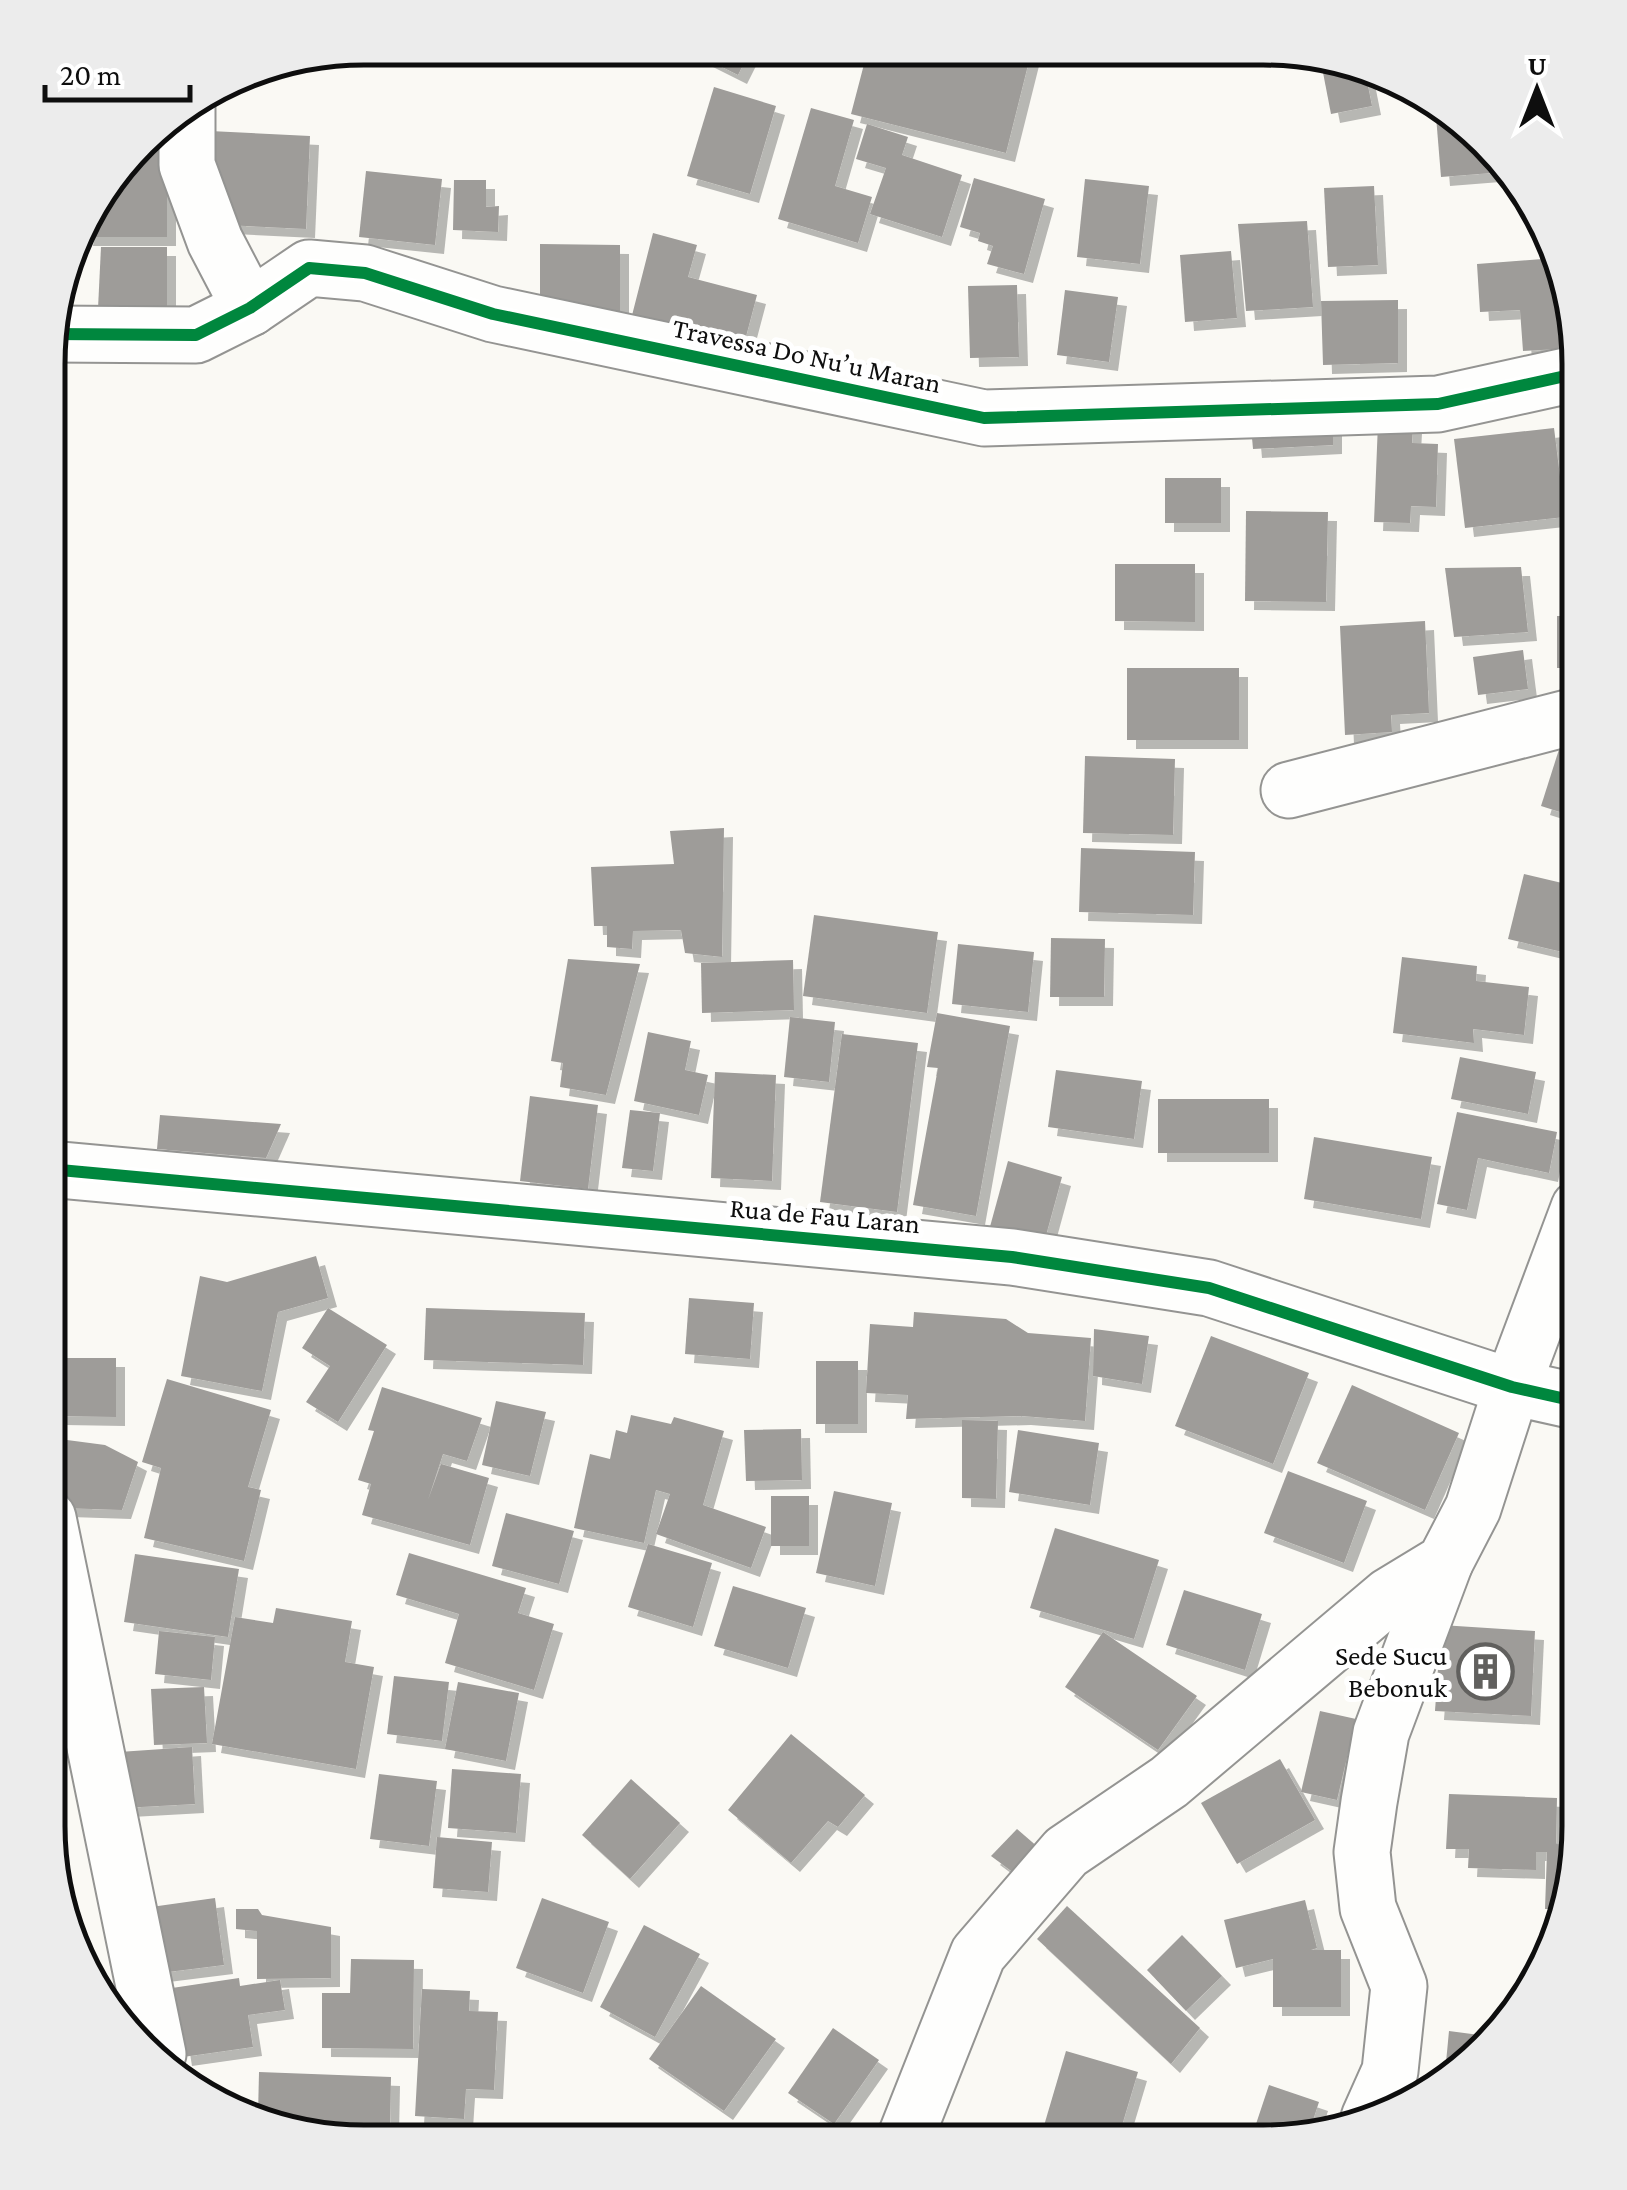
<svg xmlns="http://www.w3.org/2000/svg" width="1627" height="2190" viewBox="0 0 1627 2190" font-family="'Crimson Pro',serif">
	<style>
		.building { fill: #9e9c99; filter: url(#shadow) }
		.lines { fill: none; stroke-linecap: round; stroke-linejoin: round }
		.minor-casing { stroke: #949492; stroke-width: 59 }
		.tertiary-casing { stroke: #949492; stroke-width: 59 }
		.minor { stroke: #fefefd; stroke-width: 55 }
		.tertiary { stroke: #fefefd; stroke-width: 55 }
		.cycleway-casing { stroke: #fff; stroke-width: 19 }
		.cycleway { stroke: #00873e; stroke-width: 12 }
		.labels { text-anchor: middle; stroke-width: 10; stroke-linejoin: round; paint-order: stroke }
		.street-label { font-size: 28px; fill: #0e0e0e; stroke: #fff }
		.poi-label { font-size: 28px; fill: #0e0e0e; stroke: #fff; text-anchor: end }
		.rim { fill: none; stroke: #0e0e0e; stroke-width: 5 }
	</style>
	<defs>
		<filter id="shadow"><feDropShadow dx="9" dy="9" stdDeviation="0" flood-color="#0004"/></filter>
	</defs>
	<rect width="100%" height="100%" fill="#faf9f4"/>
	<g class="building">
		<path d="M684 48 732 49H751L738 75Z"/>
		<path d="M868 49H928L964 58 966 49H1032L1006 153 851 114Z"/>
		<path d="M1320 57 1366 76 1372 106 1331 114Z"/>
		<path d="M714 87 776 106 750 194 687 176Z"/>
		<path d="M1435 104 1455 113 1504 172 1441 177Z"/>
		<path d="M811 108 854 120 835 186 872 197 858 243 778 219Z"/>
		<path d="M867 124 908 137 902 155 962 175 942 237 870 214 886 168 856 159Z"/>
		<path d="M210 131 310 136 306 229 205 224Z"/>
		<path d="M147 136H167V237H84L90 206Z"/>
		<path d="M366 171 442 179 435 245 359 237Z"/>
		<path d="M974 178 1045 199 1024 274 987 264 993 246 978 241 980 233 960 227Z"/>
		<path d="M1085 179 1149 186 1140 264 1077 257Z"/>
		<path d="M454 180H486V207L499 206 498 232 453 230Z"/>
		<path d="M1374 186 1378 265 1328 267 1324 188Z"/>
		<path d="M1307 221 1313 307 1246 311 1238 224Z"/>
		<path d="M653 233 697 245 688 277 757 295 739 363 627 335Z"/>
		<path d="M540 244 620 245V318H540Z"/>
		<path d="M101 247H167V329H97Z"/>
		<path d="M1231 251 1237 318 1185 322 1180 255Z"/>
		<path d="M1555 258 1576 348 1523 351 1520 310 1480 312 1477 264Z"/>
		<path d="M1017 285 1019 357 970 358 968 286Z"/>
		<path d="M1065 290 1118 297 1109 362 1057 355Z"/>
		<path d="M1398 300V363L1323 365 1321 301Z"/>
		<path d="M1333 421V445L1253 449 1251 426Z"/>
		<path d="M1378 423 1413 424 1412 443 1438 444 1436 507 1411 506 1410 523 1374 522Z"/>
		<path d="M1554 428 1565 517 1465 528 1454 439Z"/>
		<rect x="1165" y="478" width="56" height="45"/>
		<path d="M1246 511 1328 512 1326 602 1245 601Z"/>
		<path d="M1579 518V590L1573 591 1565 519Z"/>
		<path d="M1115 564H1195V622L1115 621Z"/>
		<path d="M1521 567 1528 632 1454 637 1445 568Z"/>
		<rect x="1557" y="616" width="22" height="52"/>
		<path d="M1425 621 1429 713 1391 715 1392 732 1345 735 1340 626Z"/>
		<path d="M1523 650 1528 689 1478 695 1473 657Z"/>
		<rect x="1127" y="668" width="112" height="72"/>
		<path d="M1569 718 1579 721V818L1541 806Z"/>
		<path d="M1085 756 1175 759 1173 835 1083 833Z"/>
		<path d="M724 828 722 957 685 953 681 930 633 931 632 949 607 947V926H594L591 867 674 864 670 831Z"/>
		<path d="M1081 848 1195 852 1193 915 1079 912Z"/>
		<path d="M1524 874 1579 887V956L1508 939Z"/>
		<path d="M814 915 938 932 927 1013 803 996Z"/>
		<path d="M1051 938 1105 939 1104 997H1050Z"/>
		<path d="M958 944 1034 952 1028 1012 952 1004Z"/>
		<path d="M1402 957 1477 966 1476 981 1529 987 1524 1035 1473 1029 1474 1043 1393 1033Z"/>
		<path d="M568 959 640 964 606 1095 560 1087 563 1063 551 1061Z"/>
		<path d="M793 960 794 1010 702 1013 701 963Z"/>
		<path d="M937 1013 1010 1026 976 1216 913 1205 938 1068 927 1067Z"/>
		<path d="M790 1017 835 1022 829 1082 784 1077Z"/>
		<path d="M648 1032 691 1041 685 1070 708 1075 699 1115 634 1101Z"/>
		<path d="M842 1034 918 1043 897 1212 820 1202Z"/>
		<path d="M1460 1057 1536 1072 1528 1114 1451 1099Z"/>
		<path d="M1056 1070 1142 1081 1134 1139 1048 1127Z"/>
		<path d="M715 1072 776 1075 772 1181 711 1178Z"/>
		<path d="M530 1096 598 1105 588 1189 520 1181Z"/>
		<rect x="1158" y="1099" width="111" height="54"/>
		<path d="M630 1110 660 1113 653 1171 622 1168Z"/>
		<path d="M1457 1112 1557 1132 1549 1173 1478 1158 1467 1210 1437 1204Z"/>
		<path d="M160 1115 281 1124 266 1158 157 1149Z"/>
		<path d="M1314 1137 1432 1157 1421 1219 1304 1199Z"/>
		<path d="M1008 1161 1062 1177 1042 1250 988 1234Z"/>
		<path d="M316 1256 328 1298 278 1312 262 1391 181 1376 200 1276 227 1282Z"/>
		<path d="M689 1298 754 1303 750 1359 685 1354Z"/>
		<path d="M328 1308 387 1345 338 1422 306 1402 330 1366 302 1348Z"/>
		<path d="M426 1308 585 1313 583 1365 424 1360Z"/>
		<path d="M914 1312 1006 1319 1028 1333 1091 1338 1085 1421 1022 1416 906 1419 908 1395 866 1393 870 1324 913 1327Z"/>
		<path d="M1094 1329 1149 1336 1142 1384 1093 1376Z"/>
		<path d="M1211 1336 1309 1373 1273 1464 1175 1426Z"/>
		<path d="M56 1358H116V1417L56 1416Z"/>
		<rect x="816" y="1361" width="42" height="63"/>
		<path d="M167 1379 271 1410 248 1487 261 1490 244 1561 144 1538 161 1468 142 1462Z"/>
		<path d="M1352 1385 1459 1433 1425 1510 1317 1463Z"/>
		<path d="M382 1387 482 1418 467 1461 443 1454 428 1500 441 1464 489 1478 470 1545 362 1515 371 1484 358 1480 374 1431 368 1430Z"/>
		<path d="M496 1401 546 1412 530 1476 482 1465Z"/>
		<path d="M631 1415 671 1424 674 1417 724 1431 703 1505 766 1527 751 1568 656 1534 670 1494 656 1490 644 1543 574 1528 590 1454 610 1459 616 1430 627 1433Z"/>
		<path d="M962 1420 998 1421 996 1499 962 1498Z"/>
		<path d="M801 1429 802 1480 746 1481 744 1430Z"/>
		<path d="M1018 1430 1099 1443 1090 1505 1009 1492Z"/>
		<path d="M67 1440 105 1445 138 1462 122 1510 62 1508Z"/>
		<path d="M1288 1471 1367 1501 1344 1563 1264 1533Z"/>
		<path d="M834 1491 892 1503 875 1586 816 1573Z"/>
		<rect x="771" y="1496" width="38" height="50"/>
		<path d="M1577 1500H1579V1595L1560 1591Z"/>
		<path d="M506 1513 574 1531 559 1584 492 1566Z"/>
		<path d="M1055 1528 1159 1560 1134 1639 1030 1608Z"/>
		<path d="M648 1544 712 1563 693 1627 628 1607Z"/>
		<path d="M409 1553 526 1588 518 1613 554 1624 534 1690 445 1663 459 1614 396 1595Z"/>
		<path d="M135 1554 239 1569 228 1637 124 1622Z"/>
		<path d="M733 1586 806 1608 788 1668 714 1646Z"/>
		<path d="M1184 1590 1262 1614 1245 1670 1166 1645Z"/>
		<path d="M276 1608 352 1621 345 1662 374 1667 356 1769 212 1744 235 1617 273 1623Z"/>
		<path d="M1441 1625 1535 1631 1531 1716 1435 1711Z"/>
		<path d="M159 1631 215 1637 211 1680 155 1674Z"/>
		<path d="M1103 1632 1197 1696 1158 1750 1065 1687Z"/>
		<path d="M394 1676 449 1682 442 1741 387 1734Z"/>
		<path d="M458 1682 519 1693 506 1761 445 1749Z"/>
		<path d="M204 1687 207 1743 154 1745 151 1689Z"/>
		<path d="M1320 1711 1356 1719 1337 1800 1301 1792Z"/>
		<path d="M791 1734 865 1795 838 1827 828 1821 791 1863 728 1810Z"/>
		<path d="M192 1747 195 1804 123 1808 119 1752Z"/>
		<path d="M1280 1759 1315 1820 1237 1864 1201 1803Z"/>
		<path d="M452 1769 521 1774 516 1833 448 1828Z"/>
		<path d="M379 1774 437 1781 429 1846 370 1839Z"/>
		<path d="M631 1779 680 1823 630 1879 582 1835Z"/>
		<path d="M1449 1794 1557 1798 1556 1844 1579 1845 1558 1909H1545L1547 1852H1536V1870L1468 1868 1469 1849H1446Z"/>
		<path d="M1017 1829 1039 1848 1018 1876 991 1856Z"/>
		<path d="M437 1837 492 1842 488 1892 433 1888Z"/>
		<path d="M215 1898 224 1965 160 1973 151 1907Z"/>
		<path d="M542 1898 609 1922 583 1993 516 1968Z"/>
		<path d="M1305 1900 1317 1948 1311 1950H1341V2007H1273V1959L1236 1968 1224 1920Z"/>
		<path d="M1067 1906 1200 2028 1171 2064 1037 1939Z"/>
		<path d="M236 1909H258L262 1915 331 1927V1978L257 1979V1931L236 1929Z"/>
		<path d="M644 1925 700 1954 655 2037 600 2007Z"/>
		<path d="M1182 1935 1222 1976 1186 2011 1147 1970Z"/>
		<path d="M351 1959 414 1960 413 2049 322 2048V1993H350Z"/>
		<path d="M239 1978 240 1986 280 1980 285 2010 248 2015 253 2047 183 2057 172 1988Z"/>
		<path d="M701 1986 776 2039 724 2111 649 2059Z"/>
		<path d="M422 1989 470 1991 469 2011 498 2012 494 2090 466 2089 464 2119 415 2116Z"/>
		<path d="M833 2028 879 2060 834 2124 788 2093Z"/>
		<path d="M1449 2031 1487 2036 1445 2073Z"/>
		<path d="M1066 2051 1138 2072 1117 2142H1089L1043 2129Z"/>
		<path d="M259 2072 391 2077 390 2125 276 2122 258 2115Z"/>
		<path d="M1269 2085 1319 2102 1309 2132 1250 2142Z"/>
		<path d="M530 2129 601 2138V2141L528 2140Z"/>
	</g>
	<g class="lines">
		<defs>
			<g id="minor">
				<path d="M187 108V165L215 241 250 308"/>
				<path d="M50 334 196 335 250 308 309 268 365 273 493 314 984 418 1438 404 1579 373"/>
				<path d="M1289 790 1579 715"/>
				<path d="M49 1169 1012 1257 1209 1288 1512 1387 1579 1402"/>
				<path d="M1369 2118 1390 2071 1399 1986 1368 1908 1362 1852 1369 1802 1381 1733 1445 1562"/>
				<path d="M904 2141 978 1954 1066 1852 1169 1782 1389 1596 1445 1562 1473 1508 1512 1387 1579 1208"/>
			</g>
			<path id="tertiary" d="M48 1518 158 2054"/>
		</defs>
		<use href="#minor" class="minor-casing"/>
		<use href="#tertiary" class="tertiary-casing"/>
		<use href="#minor" class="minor"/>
		<use href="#tertiary" class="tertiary"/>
		<defs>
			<g id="cycleway">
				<path d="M50 334 196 335 250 308 309 268 365 273 493 314 984 418 1438 404 1579 373"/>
				<path d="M49 1169 1012 1257 1209 1288 1512 1387 1579 1402"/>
			</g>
		</defs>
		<use href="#cycleway" class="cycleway-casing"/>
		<use href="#cycleway" class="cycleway"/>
	</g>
	<defs>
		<symbol id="building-ring" viewBox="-11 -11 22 22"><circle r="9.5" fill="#fff" stroke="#61605e" stroke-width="1.5"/><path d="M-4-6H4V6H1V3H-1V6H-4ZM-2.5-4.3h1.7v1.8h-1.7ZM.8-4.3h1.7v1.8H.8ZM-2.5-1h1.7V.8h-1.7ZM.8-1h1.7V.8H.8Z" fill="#61605e"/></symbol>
	</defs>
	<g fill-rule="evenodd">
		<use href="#building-ring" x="1454" y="1640" width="63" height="63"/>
	</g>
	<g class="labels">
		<g class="street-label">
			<text transform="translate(807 355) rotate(12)" y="10">Travessa Do Nu’u Maran</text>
			<text transform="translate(825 1215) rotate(5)" y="10">Rua de Fau Laran</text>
		</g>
		<g class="poi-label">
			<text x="1447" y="1665">Sede Sucu<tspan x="1447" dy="32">Bebonuk</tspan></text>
		</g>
	</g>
	<path d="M0 0H1627V2190H0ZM364 65H1263A299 299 0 0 1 1562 364V1826A299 299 0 0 1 1263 2125H364A299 299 0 0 1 65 1826V364A299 299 0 0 1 364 65Z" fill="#ececec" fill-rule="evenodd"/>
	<path class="rim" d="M364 65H1263A299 299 0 0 1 1562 364V1826A299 299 0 0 1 1263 2125H364A299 299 0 0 1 65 1826V364A299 299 0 0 1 364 65Z"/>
	<g transform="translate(1537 90)" stroke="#ffffff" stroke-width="8" paint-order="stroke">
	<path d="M0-8L18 38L0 25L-18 38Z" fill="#0e0e0e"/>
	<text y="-15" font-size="28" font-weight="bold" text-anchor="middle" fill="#0e0e0e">U</text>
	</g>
	<path d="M45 85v15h145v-15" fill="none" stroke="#0e0e0e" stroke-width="5"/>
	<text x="60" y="85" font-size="30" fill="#0e0e0e" stroke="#ffffff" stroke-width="8" paint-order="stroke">20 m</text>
</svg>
